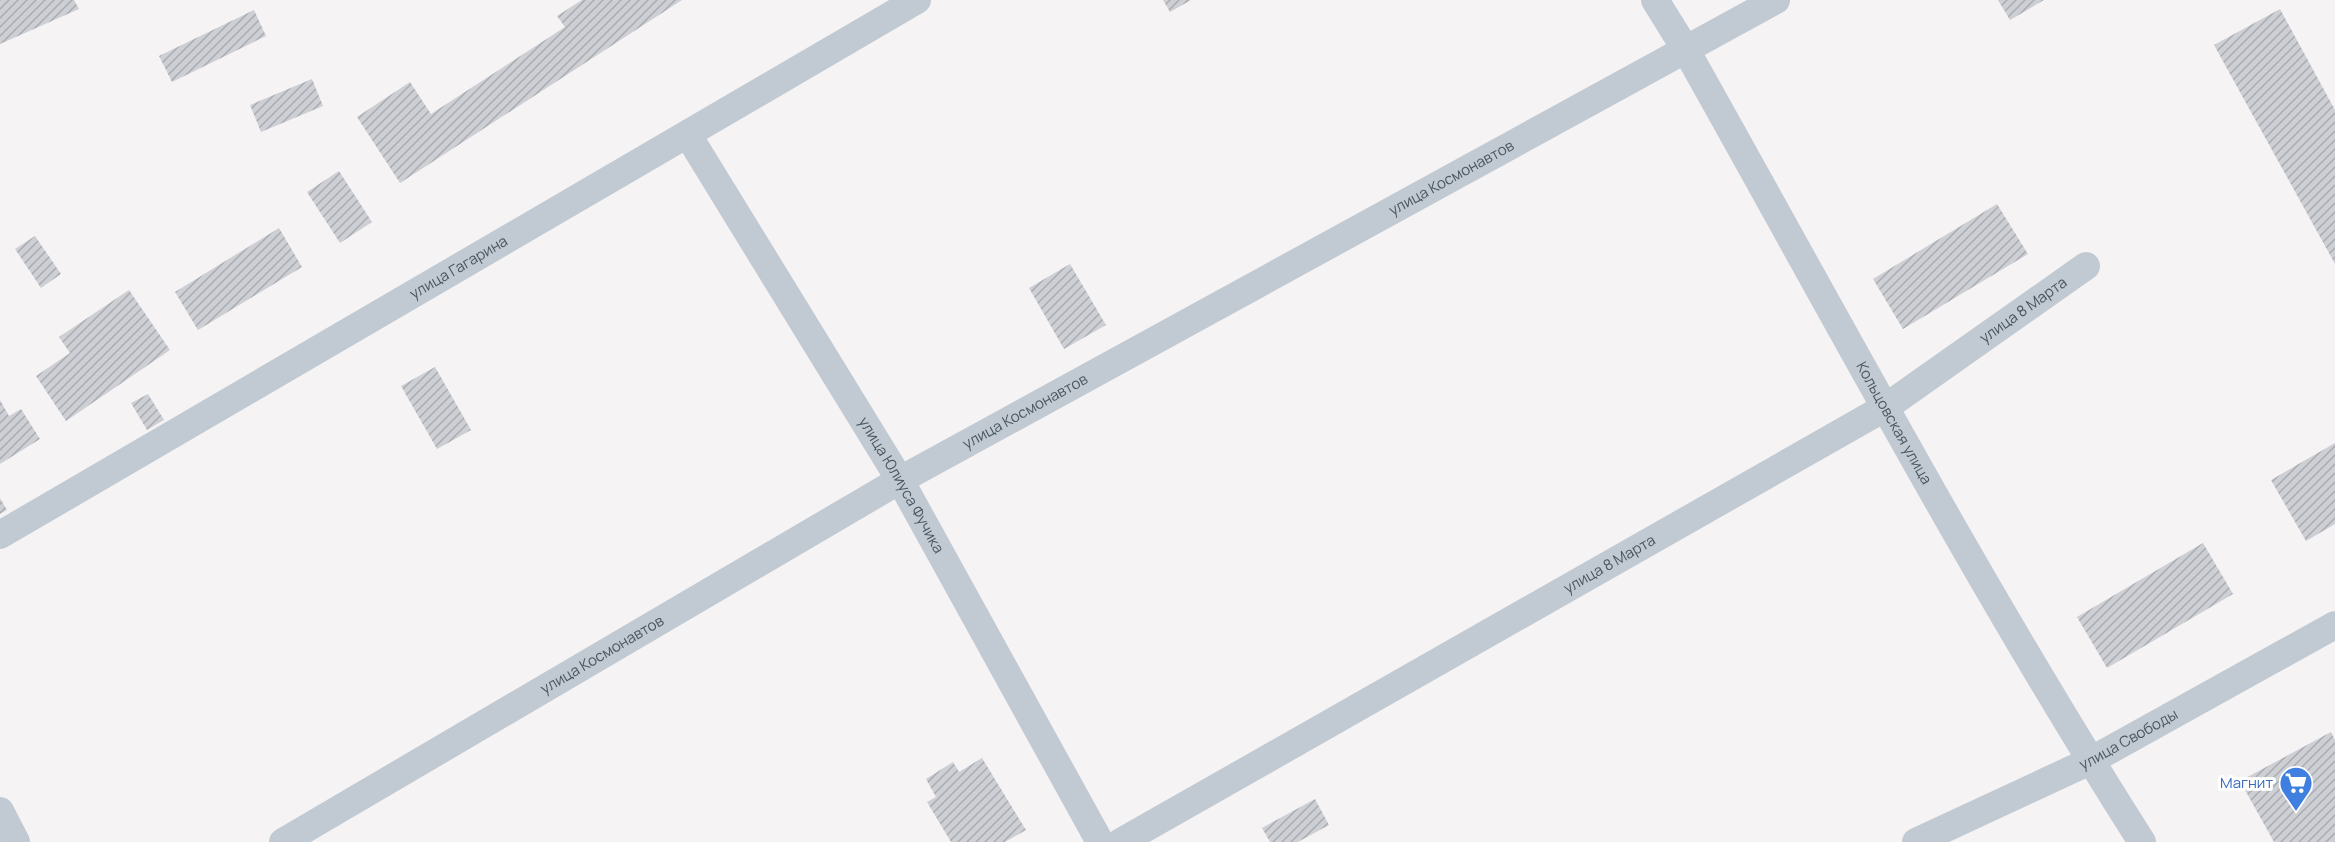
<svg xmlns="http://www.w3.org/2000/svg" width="2335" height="842" viewBox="0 0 2335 842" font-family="Manrope,sans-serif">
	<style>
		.building { fill: url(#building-hatch) }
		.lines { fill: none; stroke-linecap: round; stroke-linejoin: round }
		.minor { stroke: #c1cad2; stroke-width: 28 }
		.labels { text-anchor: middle; stroke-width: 6; stroke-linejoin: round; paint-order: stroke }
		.street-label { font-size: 15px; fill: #4a5661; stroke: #fff }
		.shop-label { font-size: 15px; fill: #366cbe; stroke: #fff; text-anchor: end }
	</style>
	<defs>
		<pattern id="building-hatch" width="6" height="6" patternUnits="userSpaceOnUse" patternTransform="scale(1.5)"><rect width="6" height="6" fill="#cdcfd5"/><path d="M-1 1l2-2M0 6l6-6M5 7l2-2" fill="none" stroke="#a8abb0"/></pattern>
	</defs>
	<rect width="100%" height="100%" fill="#f5f3f3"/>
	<g class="building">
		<path d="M0 0H74L79 9 0 44Z"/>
		<path d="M582 0H682L400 183 357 117 410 82 431 114 565 27 557 16Z"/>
		<path d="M1163 0H1191L1170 12Z"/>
		<path d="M1998 0H2044L2010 20Z"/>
		<path d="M2280 9 2335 110V264L2214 45Z"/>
		<path d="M254 10 266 36 172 82 159 56Z"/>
		<path d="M312 79 323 106 261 132 250 105Z"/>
		<path d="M339 171 372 222 340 243 307 192Z"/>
		<path d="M1997 204 2028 254 1903 329 1873 279Z"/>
		<path d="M279 228 302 267 198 330 175 292Z"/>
		<path d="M35 236 61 274 41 288 15 249Z"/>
		<path d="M1070 264 1106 325 1064 349 1029 288Z"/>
		<path d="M129 290 170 350 66 421 36 376 70 353 59 337Z"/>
		<path d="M435 367 471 430 437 449 401 386Z"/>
		<path d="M148 394 164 420 147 430 131 403Z"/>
		<path d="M0 400 9 416 21 409 40 439 0 464Z"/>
		<path d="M2335 443V524L2306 541 2271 480Z"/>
		<path d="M0 498 7 510 0 514Z"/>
		<path d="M2203 543 2233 594 2107 668 2077 617Z"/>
		<path d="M2331 732 2335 740V842H2274L2240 781Z"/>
		<path d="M982 758 1026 830 1005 842H951L927 802 936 797 926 779 953 762 959 772Z"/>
		<path d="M1315 799 1329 825 1298 842H1270L1262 828Z"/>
	</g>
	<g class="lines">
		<g class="minor">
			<path id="s1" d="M1655 0 1686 50C1835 315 1978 585 2142 842"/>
			<path id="s2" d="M688 135 900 480 1100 842"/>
			<path id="s3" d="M0 535 917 0"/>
			<path d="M0 811 16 842"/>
			<path id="s4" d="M283 842 900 480 1776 0"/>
			<path id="s5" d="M1121 842 1886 407 2086 266"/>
			<path id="s6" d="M1916 842 2090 761 2335 625"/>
		</g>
	</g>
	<defs>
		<symbol id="supermarket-pin" viewBox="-11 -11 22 30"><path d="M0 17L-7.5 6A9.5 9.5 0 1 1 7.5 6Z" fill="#3f7fe0" stroke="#fff"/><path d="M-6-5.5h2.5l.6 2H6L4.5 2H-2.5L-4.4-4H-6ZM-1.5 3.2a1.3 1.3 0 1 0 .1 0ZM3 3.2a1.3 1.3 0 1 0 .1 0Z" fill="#fff"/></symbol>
	</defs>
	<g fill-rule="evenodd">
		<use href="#supermarket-pin" x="2277" y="764" width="38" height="52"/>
	</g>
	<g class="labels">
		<g class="street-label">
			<text dy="5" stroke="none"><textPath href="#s4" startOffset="1344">улица Космонавтов</textPath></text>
			<text dy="5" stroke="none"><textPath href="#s3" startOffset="531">улица Гагарина</textPath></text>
			<text dy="5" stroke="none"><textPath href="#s5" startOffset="1048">улица 8 Марта</textPath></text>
			<text dy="5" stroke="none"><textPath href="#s4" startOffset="858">улица Космонавтов</textPath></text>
			<text dy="5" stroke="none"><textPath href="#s1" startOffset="486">Кольцовская улица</textPath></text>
			<text dy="5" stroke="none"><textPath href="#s2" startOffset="410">улица Юлиуса Фучика</textPath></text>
			<text dy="5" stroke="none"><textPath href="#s5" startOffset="562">улица 8 Марта</textPath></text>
			<text dy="5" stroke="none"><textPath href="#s4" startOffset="370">улица Космонавтов</textPath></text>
			<text dy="5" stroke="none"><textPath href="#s6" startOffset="236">улица Свободы</textPath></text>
		</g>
		<g class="shop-label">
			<text x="2273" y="788">Магнит</text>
		</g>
	</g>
</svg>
